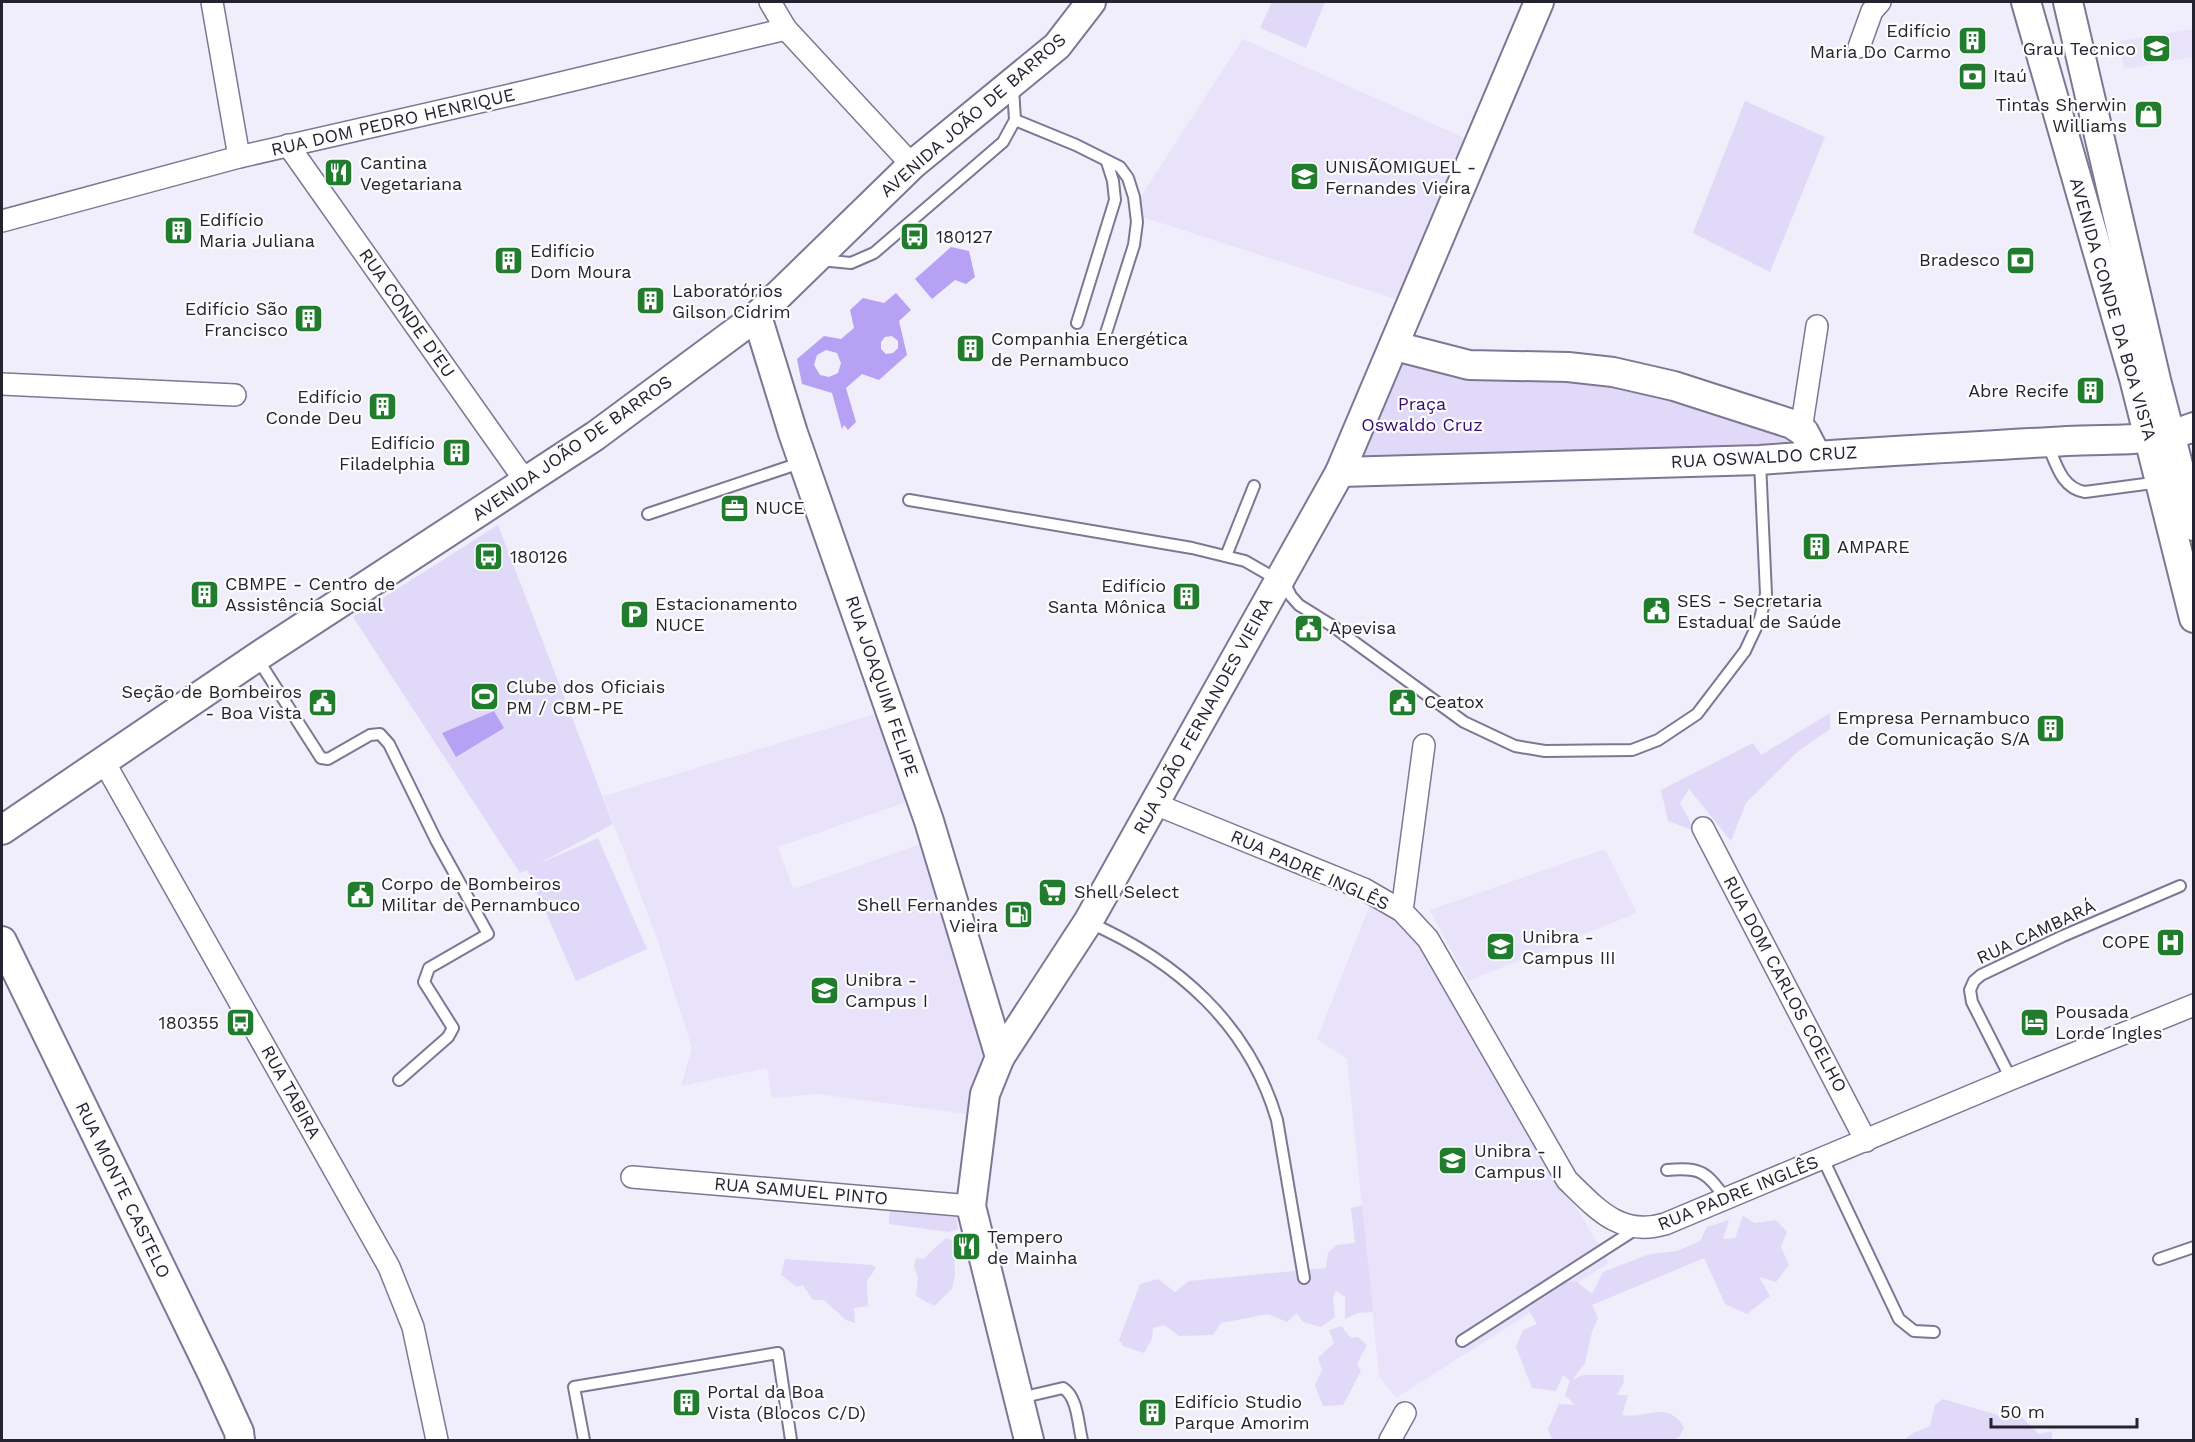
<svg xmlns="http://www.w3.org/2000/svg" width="2195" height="1442" viewBox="0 0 2195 1442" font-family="'Work Sans',sans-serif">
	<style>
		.built { fill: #e8e3fb }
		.green { fill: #e0d9f8 }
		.water { fill: #b6a1f5; fill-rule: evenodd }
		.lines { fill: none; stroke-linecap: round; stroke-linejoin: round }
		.lane-casing { stroke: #7d7794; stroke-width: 14 }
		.street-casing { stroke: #7d7794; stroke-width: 24 }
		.secondary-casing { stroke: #7d7794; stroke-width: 32 }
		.lane { stroke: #fff; stroke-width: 10 }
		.street { stroke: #fff; stroke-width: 21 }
		.secondary { stroke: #fff; stroke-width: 28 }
		.labels { text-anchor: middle; stroke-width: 4.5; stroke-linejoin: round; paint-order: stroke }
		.poi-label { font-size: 18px; fill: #25232f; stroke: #fdfdfd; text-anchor: start }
		.street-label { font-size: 18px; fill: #25232f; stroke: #fdfdfd }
		.park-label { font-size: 18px; fill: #370c6f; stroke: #fdfdfd }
	</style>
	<rect width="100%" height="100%" fill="#f0eefb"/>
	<g class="built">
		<path d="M2193 29V57L2124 69 2119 41Z"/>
		<path d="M1243 39 1469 140 1402 301 1130 213Z"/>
		<path d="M879 713 909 801 778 847 793 889 923 843 988 1062 967 1114 818 1094 772 1098 767 1068 681 1086 692 1048 658 941 603 796Z"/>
		<path d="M1605 849 1637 913 1468 981 1430 910Z"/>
		<path d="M1371 902 1399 916 1427 952 1609 1263 1396 1398 1379 1376 1347 1059 1317 1039Z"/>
	</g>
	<g class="green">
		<path d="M1272 2H1325L1306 48 1260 28Z"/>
		<path d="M1745 101 1825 137 1770 272 1693 233Z"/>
		<path d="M1392 360 1580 379 1695 401 1805 445 1365 465 1354 448Z"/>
		<path d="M498 525 613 824 538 864 598 838 647 949 576 981 527 870 520 873 353 617Z"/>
		<path d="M1830 713V729L1796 753 1746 803 1731 841 1689 789 1680 803 1695 831 1668 821 1661 790 1753 743 1761 755Z"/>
		<path d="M1362 1205 1373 1312 1358 1313 1345 1319V1297L1336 1291 1333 1297 1335 1317 1321 1327 1303 1322 1297 1313 1287 1322 1268 1314 1221 1323 1213 1335 1179 1336 1164 1325 1153 1328 1152 1339 1144 1353 1123 1346 1119 1340 1140 1284 1158 1279 1175 1292 1189 1281 1326 1268 1328 1253 1336 1245 1355 1243 1351 1208Z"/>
		<path d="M890 1207 955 1209 958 1229 949 1232 889 1224Z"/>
		<path d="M1743 1216 1755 1223 1776 1220 1787 1232 1781 1247 1789 1265 1776 1282 1759 1277 1770 1296 1747 1314 1725 1304 1704 1258 1592 1305 1598 1318 1592 1332 1585 1363 1572 1380 1583 1375H1623L1624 1382 1617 1395H1628L1622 1415C1646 1420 1666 1399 1684 1427L1680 1436 1674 1440H1552L1548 1429 1559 1404 1575 1405 1565 1395 1570 1381 1563 1375 1556 1391 1532 1388 1516 1347 1523 1330 1537 1324 1528 1309 1565 1282H1577L1592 1294 1603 1272 1650 1254 1677 1251 1700 1241 1707 1227 1729 1220 1723 1239 1735 1238Z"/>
		<path d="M946 1238 953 1241 955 1275 952 1289 934 1306 916 1296 918 1278 914 1267 916 1258 923 1259Z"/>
		<path d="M785 1259 872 1265 876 1268 867 1281 868 1306 854 1308 855 1323 846 1320 824 1300H813L803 1285 797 1287 781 1275Z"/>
		<path d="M1341 1326 1351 1338 1358 1337 1367 1345 1357 1364 1361 1371 1343 1405 1323 1406 1315 1385 1322 1370 1318 1358 1334 1343 1329 1330Z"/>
		<path d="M1943 1399 2001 1416 2021 1417 2039 1434 2052 1431V1440H1904L1913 1433 1930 1426 1935 1405Z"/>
	</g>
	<g class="water">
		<path d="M951 247 969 251 975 277 966 284 955 280 932 299 915 279Z"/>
		<path d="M896 293 911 310 899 321 907 355 879 380 862 374 846 388 856 422 848 430 844 425 842 429 832 393 802 384 797 359 824 336 841 339 854 328 850 310 863 298 884 303ZM892 336 898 341V348L893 353 886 354 881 349V342L885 337ZM826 350 837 353 841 363 838 373 829 377 820 375 814 365 817 355Z"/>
		<path d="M494 711 504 728 456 757 442 733Z"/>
	</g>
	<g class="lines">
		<defs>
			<g id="lane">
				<path d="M1015 120 1076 145 1120 167 1128 178 1134 197 1137 222 1134 245 1106 333"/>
				<path d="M820 260 851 263 874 253 1003 142 1015 120 1013 88"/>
				<path d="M1077 323 1115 200 1113 181 1107 162"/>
				<path d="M2047 443C2056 463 2061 488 2085 492L2160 482"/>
				<path d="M909 500 1192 548 1245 561 1278 580 1286 586 1291 596 1299 605 1331 625 1464 722 1515 746 1545 751 1632 750 1658 740 1697 714 1745 651 1760 619 1766 594 1760 462"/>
				<path d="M648 514 803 462"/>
				<path d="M1226 556 1254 486"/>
				<path d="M257 658 321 758 328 759 370 735 380 734 389 744 436 840 488 934 429 968 424 982 453 1028 448 1037 399 1080"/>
				<path d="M1088 922C1177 961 1249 1024 1277 1120L1304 1278"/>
				<path d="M2011 1079 1972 1002 1970 990 1974 981 1981 975 2063 936 2180 886"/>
				<path d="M1823 1159 1899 1319 1914 1331 1934 1332"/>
				<path d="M1667 1170C1702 1167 1706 1172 1726 1199"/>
				<path d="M2159 1259 2194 1247"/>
				<path d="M1462 1341 1636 1229"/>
				<path d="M1020 1398 1063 1388C1078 1397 1078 1425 1082 1440"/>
				<path d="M584 1440 574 1387 778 1353 791 1440"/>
			</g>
			<g id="street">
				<path d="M212 2 239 157"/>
				<path d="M770 2 786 29 912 165"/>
				<path d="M1859 47 1872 11 1880 2"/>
				<path d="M288 145 526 482"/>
				<path d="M2 221 239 157 523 92 786 29"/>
				<path d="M2 384 235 395"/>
				<path d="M1801 430 1817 326"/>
				<path d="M103 760 389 1267 413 1327 437 1440"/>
				<path d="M1155 804 1364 889 1402 911 1428 939 1567 1180C1597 1209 1620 1237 1665 1224L2011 1079 2194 1005"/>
				<path d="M1703 828 1866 1141"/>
				<path d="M1402 911 1424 745"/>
				<path d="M632 1177 971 1206"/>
				<path d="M1390 1440 1405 1413"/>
			</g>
			<g id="secondary">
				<path d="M2026 2 2134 378 2194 618"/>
				<path d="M2068 2 2156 380 2194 526"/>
				<path d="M757 316 793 433 929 821 1000 1057"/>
				<path d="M1395 346 1469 365 1568 367 1613 372 1674 386 1792 424 1804 432 1816 455"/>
				<path d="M1340 472 1760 460C1862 452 1964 447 2067 441 2110 438 2152 444 2194 427"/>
				<path d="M2 830 257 657 595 436 757 316 912 165 1057 46 1091 2"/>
				<path d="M2 941 213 1375 239 1432 240 1440"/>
				<path d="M1029 1440 971 1206 985 1094 1000 1057 1088 922 1340 472 1539 2"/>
			</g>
		</defs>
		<use href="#lane" class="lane-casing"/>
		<use href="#street" class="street-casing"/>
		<use href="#secondary" class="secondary-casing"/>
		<use href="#lane" class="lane"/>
		<use href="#street" class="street"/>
		<use href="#secondary" class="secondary"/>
	</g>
	<defs>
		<symbol id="building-square" viewBox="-11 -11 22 22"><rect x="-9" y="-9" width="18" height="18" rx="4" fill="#217d2d" stroke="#fdfdfd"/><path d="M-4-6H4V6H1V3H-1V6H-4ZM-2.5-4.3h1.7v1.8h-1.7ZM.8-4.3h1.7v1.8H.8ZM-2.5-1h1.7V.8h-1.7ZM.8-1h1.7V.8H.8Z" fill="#fff"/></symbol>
		<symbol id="university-square" viewBox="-11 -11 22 22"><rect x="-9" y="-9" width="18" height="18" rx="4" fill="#217d2d" stroke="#fdfdfd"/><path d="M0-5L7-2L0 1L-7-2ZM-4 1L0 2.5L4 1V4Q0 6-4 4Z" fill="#fff"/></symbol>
		<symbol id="bank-square" viewBox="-11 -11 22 22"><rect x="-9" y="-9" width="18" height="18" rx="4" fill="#217d2d" stroke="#fdfdfd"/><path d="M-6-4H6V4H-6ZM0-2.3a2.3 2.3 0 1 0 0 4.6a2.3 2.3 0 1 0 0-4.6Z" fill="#fff"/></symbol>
		<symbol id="shop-square" viewBox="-11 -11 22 22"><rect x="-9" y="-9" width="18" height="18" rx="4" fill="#217d2d" stroke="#fdfdfd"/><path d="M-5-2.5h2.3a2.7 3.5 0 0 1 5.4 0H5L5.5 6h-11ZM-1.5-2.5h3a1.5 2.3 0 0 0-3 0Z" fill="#fff"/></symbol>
		<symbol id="restaurant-square" viewBox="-11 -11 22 22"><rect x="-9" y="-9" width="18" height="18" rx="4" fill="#217d2d" stroke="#fdfdfd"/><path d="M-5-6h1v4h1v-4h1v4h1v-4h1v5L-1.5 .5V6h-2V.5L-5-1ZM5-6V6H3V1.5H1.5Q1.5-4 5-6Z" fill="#fff"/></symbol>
		<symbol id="bus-square" viewBox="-11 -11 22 22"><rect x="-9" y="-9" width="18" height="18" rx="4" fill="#217d2d" stroke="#fdfdfd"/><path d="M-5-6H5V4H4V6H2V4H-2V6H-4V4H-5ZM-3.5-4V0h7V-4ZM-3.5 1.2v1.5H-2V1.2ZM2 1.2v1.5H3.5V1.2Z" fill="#fff"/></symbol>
		<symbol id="office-square" viewBox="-11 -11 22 22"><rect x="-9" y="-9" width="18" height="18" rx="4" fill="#217d2d" stroke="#fdfdfd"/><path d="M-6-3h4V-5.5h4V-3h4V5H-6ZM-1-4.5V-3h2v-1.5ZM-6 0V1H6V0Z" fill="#fff"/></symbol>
		<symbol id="civic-square" viewBox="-11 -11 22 22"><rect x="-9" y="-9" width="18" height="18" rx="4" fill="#217d2d" stroke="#fdfdfd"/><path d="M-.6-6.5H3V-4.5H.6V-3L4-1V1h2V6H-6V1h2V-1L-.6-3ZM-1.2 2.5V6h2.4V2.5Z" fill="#fff"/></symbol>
		<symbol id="parking-square" viewBox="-11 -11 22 22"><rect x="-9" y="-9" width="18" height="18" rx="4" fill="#217d2d" stroke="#fdfdfd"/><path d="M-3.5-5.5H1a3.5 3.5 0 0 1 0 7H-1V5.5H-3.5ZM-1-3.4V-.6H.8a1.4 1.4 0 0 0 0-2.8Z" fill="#fff"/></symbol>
		<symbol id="stadium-square" viewBox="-11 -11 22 22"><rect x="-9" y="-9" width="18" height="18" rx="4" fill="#217d2d" stroke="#fdfdfd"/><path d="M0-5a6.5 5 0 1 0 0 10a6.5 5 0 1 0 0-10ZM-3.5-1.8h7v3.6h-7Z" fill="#fff"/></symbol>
		<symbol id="supermarket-square" viewBox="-11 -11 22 22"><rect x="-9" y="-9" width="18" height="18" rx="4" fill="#217d2d" stroke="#fdfdfd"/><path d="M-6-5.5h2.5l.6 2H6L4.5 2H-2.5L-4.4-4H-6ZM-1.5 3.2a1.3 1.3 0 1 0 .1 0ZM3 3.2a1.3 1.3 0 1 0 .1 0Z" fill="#fff"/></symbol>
		<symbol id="fuel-square" viewBox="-11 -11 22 22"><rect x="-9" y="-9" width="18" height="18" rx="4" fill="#217d2d" stroke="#fdfdfd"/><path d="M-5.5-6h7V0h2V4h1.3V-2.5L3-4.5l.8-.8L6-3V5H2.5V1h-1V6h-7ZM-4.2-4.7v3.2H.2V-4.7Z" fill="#fff"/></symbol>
		<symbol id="hospital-square" viewBox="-11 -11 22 22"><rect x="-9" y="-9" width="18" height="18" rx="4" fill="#217d2d" stroke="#fdfdfd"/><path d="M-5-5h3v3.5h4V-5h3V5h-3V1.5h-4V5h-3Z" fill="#fff"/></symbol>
		<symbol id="hotel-square" viewBox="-11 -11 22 22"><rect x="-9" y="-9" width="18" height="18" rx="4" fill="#217d2d" stroke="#fdfdfd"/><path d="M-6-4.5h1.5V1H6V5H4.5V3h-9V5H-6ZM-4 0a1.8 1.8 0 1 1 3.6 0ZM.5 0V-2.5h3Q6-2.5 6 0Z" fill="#fff"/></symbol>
	</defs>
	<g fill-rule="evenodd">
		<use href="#building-square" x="1956" y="24" width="33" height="33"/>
		<use href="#university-square" x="2140" y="32" width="33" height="33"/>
		<use href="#bank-square" x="1956" y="60" width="33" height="33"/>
		<use href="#shop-square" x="2132" y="98" width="33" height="33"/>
		<use href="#restaurant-square" x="322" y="156" width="33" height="33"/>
		<use href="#university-square" x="1288" y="160" width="33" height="33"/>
		<use href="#building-square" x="162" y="214" width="33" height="33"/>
		<use href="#bus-square" x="898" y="220" width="33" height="33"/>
		<use href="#bank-square" x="2004" y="244" width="33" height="33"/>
		<use href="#building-square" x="492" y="244" width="33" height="33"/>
		<use href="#building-square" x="634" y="284" width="33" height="33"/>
		<use href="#building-square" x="292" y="302" width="33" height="33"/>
		<use href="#building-square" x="954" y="332" width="33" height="33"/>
		<use href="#building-square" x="2074" y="374" width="33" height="33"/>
		<use href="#building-square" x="366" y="390" width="33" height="33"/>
		<use href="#building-square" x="440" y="436" width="33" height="33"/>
		<use href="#office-square" x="718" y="492" width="33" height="33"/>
		<use href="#building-square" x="1800" y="530" width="33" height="33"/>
		<use href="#bus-square" x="472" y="540" width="33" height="33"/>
		<use href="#building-square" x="188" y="578" width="33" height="33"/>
		<use href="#building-square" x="1170" y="580" width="33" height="33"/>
		<use href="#civic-square" x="1640" y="594" width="33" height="33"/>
		<use href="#parking-square" x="618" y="598" width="33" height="33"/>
		<use href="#civic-square" x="1292" y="612" width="33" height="33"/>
		<use href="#stadium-square" x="468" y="680" width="33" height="33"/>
		<use href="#civic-square" x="306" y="686" width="33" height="33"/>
		<use href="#civic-square" x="1386" y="686" width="33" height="33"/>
		<use href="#building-square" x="2034" y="712" width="33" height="33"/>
		<use href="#supermarket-square" x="1036" y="876" width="33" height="33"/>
		<use href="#civic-square" x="344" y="878" width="33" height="33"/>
		<use href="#fuel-square" x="1002" y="898" width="33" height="33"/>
		<use href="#hospital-square" x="2154" y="926" width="33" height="33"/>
		<use href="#university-square" x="1484" y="930" width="33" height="33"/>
		<use href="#university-square" x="808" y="974" width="33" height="33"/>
		<use href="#hotel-square" x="2018" y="1006" width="33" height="33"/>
		<use href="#bus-square" x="224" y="1006" width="33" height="33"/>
		<use href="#university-square" x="1436" y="1144" width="33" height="33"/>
		<use href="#restaurant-square" x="950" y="1230" width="33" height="33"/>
		<use href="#building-square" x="670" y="1386" width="33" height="33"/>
		<use href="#building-square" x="1136" y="1396" width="33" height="33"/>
	</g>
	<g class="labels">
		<g class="poi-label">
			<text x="1951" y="37" text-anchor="end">Edifício<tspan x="1951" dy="21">Maria Do Carmo</tspan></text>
			<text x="2136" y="55" text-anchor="end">Grau Tecnico</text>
			<text x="1993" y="82">Itaú</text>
			<text x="2127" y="111" text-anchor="end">Tintas Sherwin<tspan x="2127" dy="21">Williams</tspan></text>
			<text x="360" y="169">Cantina<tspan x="360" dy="21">Vegetariana</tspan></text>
			<text x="1325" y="173">UNISÃOMIGUEL -<tspan x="1325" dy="21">Fernandes Vieira</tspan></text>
			<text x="199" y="226">Edifício<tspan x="199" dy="21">Maria Juliana</tspan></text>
			<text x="936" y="243">180127</text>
			<text x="530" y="257">Edifício<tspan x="530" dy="21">Dom Moura</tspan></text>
			<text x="2000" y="266" text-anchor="end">Bradesco</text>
			<text x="672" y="297">Laboratórios<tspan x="672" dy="21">Gilson Cidrim</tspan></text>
			<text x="288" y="315" text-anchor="end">Edifício São<tspan x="288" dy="21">Francisco</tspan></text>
			<text x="991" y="345">Companhia Energética<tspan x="991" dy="21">de Pernambuco</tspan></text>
			<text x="2069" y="397" text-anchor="end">Abre Recife</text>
			<text x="362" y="403" text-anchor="end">Edifício<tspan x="362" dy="21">Conde Deu</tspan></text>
			<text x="435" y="449" text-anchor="end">Edifício<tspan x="435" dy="21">Filadelphia</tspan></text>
			<text x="755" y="514">NUCE</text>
			<text x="1837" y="553">AMPARE</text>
			<text x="510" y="563">180126</text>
			<text x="225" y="590">CBMPE - Centro de<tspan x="225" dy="21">Assistência Social</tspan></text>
			<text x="1166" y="592" text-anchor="end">Edifício<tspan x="1166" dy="21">Santa Mônica</tspan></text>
			<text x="1677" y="607">SES - Secretaria<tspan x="1677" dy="21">Estadual de Saúde</tspan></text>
			<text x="655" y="610">Estacionamento<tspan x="655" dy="21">NUCE</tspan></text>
			<text x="1329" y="634">Apevisa</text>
			<text x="506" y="693">Clube dos Oficiais<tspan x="506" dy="21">PM / CBM-PE</tspan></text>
			<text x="302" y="698" text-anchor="end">Seção de Bombeiros<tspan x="302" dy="21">- Boa Vista</tspan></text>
			<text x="1424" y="708">Ceatox</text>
			<text x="2030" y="724" text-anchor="end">Empresa Pernambuco<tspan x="2030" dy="21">de Comunicação S/A</tspan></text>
			<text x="381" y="890">Corpo de Bombeiros<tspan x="381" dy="21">Militar de Pernambuco</tspan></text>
			<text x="1074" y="898">Shell Select</text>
			<text x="998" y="911" text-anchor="end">Shell Fernandes<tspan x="998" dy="21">Vieira</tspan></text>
			<text x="1522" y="943">Unibra -<tspan x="1522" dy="21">Campus III</tspan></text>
			<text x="2150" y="948" text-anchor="end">COPE</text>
			<text x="845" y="986">Unibra -<tspan x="845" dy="21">Campus I</tspan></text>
			<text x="2055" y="1018">Pousada<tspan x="2055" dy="21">Lorde Ingles</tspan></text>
			<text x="219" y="1029" text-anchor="end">180355</text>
			<text x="1474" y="1157">Unibra -<tspan x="1474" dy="21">Campus II</tspan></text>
			<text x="987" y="1243">Tempero<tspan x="987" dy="21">de Mainha</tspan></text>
			<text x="707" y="1398">Portal da Boa<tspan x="707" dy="21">Vista (Blocos C/D)</tspan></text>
			<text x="1174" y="1408">Edifício Studio<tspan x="1174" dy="21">Parque Amorim</tspan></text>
		</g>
		<g class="street-label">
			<text transform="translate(973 115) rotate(-41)" y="6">AVENIDA JOÃO DE BARROS</text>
			<text transform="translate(393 122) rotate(-13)" y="6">RUA DOM PEDRO HENRIQUE</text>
			<text transform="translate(2113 309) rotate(74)" y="6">AVENIDA CONDE DA BOA VISTA</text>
			<text transform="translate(407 313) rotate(55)" y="6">RUA CONDE D'EU</text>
			<text transform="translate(572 448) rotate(-35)" y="6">AVENIDA JOÃO DE BARROS</text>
			<text transform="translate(1764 457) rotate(-3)" y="6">RUA OSWALDO CRUZ</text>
			<text transform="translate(882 686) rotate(71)" y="6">RUA JOAQUIM FELIPE</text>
			<text transform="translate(1203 716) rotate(-61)" y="6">RUA JOÃO FERNANDES VIEIRA</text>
			<text transform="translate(1310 870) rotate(24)" y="6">RUA PADRE INGLÊS</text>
			<text transform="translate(2036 932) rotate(-25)" y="6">RUA CAMBARÁ</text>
			<text transform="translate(1785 984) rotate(62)" y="6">RUA DOM CARLOS COELHO</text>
			<text transform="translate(291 1092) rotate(61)" y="6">RUA TABIRA</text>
			<text transform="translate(123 1190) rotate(64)" y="6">RUA MONTE CASTELO</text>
			<text transform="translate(801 1191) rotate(5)" y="6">RUA SAMUEL PINTO</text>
			<text transform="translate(1738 1193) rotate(-22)" y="6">RUA PADRE INGLÊS</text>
		</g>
		<g class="park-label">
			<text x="1422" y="410">Praça<tspan x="1422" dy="21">Oswaldo Cruz</tspan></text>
		</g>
	</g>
	<rect width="2195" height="1442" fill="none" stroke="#25232f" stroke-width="6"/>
	<path d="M1991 1418v9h146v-9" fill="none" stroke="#25232f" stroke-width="3"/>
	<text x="2000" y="1418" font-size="18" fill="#25232f" stroke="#fdfdfd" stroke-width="4.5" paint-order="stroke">50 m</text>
</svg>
